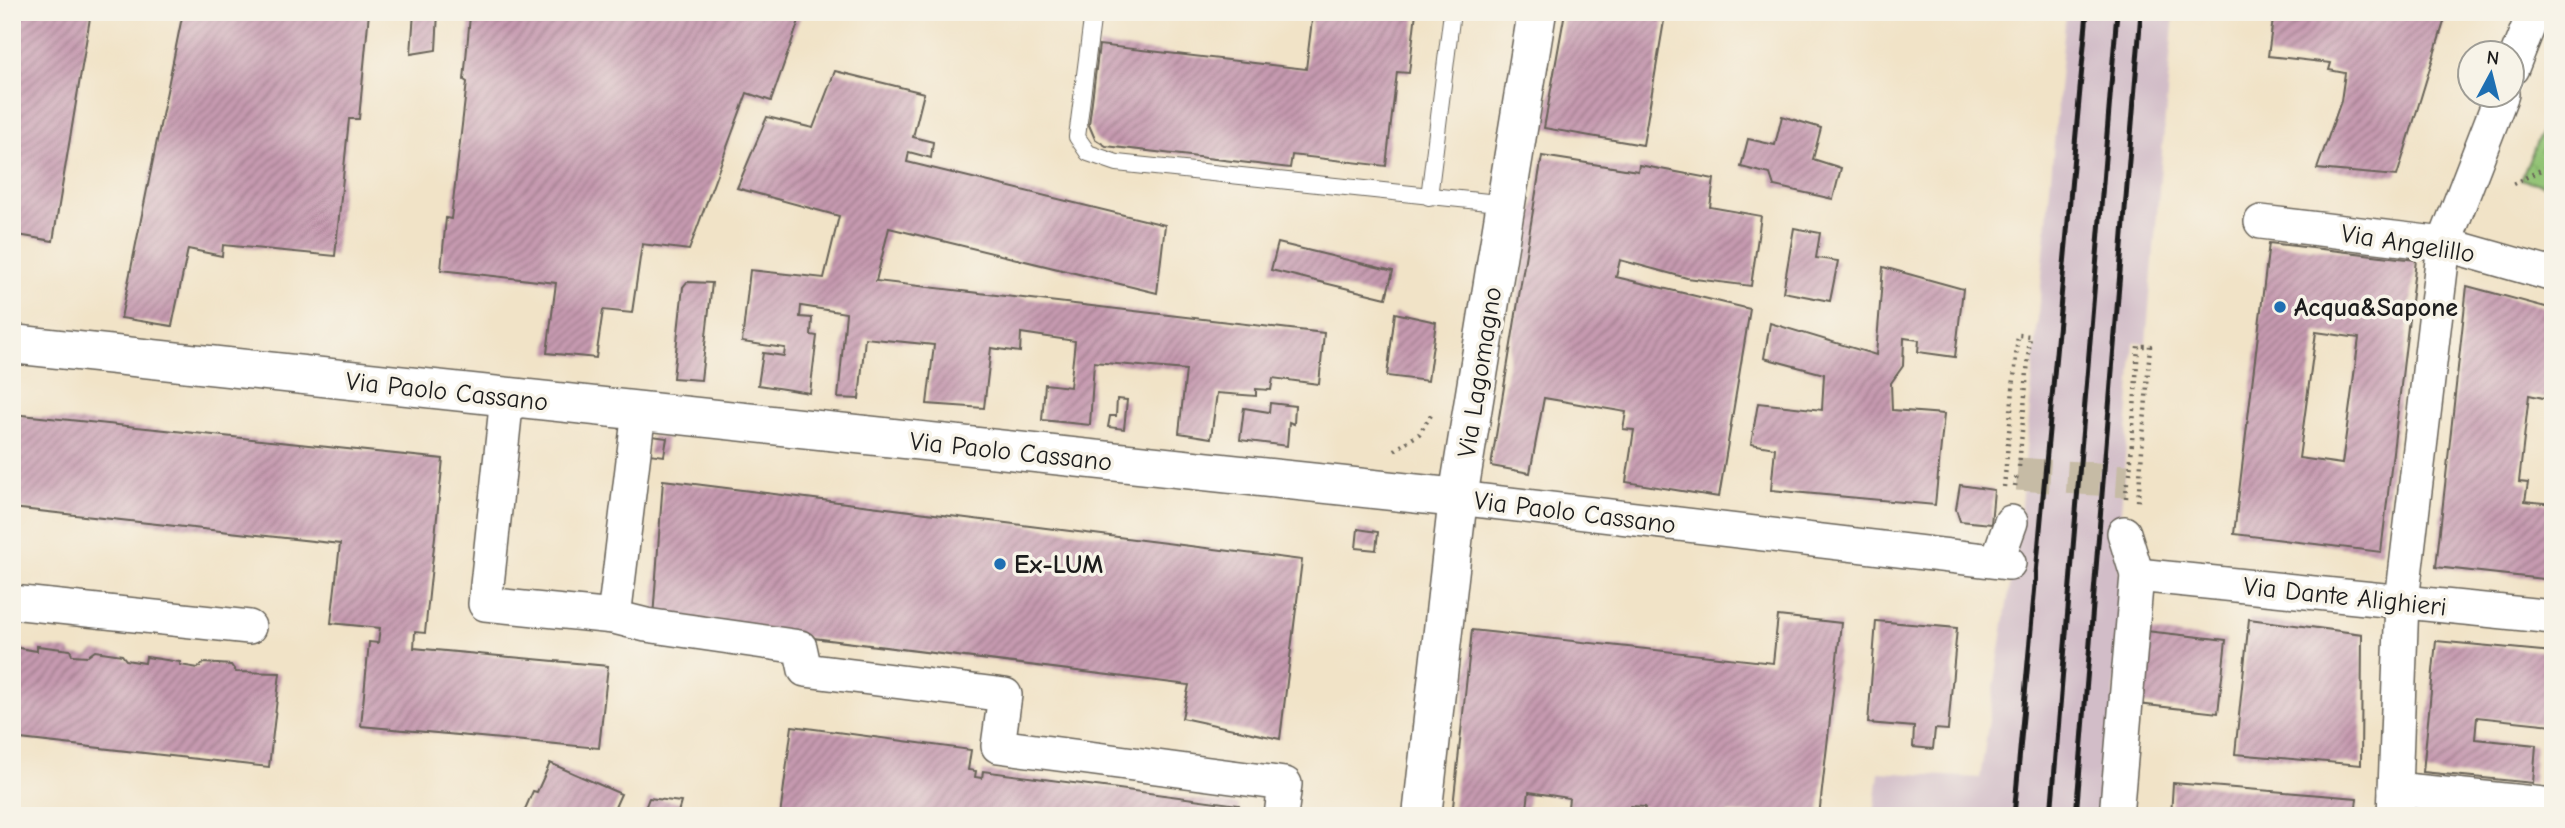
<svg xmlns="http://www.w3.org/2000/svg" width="2565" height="828" viewBox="0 0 2565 828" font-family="'Comic Neue',sans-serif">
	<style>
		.railway { fill: #d2bdc8 }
		.park { fill: url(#park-crowns); stroke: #567048; stroke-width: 2 }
		.building { fill: url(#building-hatch); fill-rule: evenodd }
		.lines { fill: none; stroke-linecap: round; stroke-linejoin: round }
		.street-tunnel { stroke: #c6bba5; stroke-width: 33; stroke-dasharray: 33 17; stroke-linecap: butt }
		.lane-casing { stroke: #676258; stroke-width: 18 }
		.street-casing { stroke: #676258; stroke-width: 36 }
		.secondary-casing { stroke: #676258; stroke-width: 41 }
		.path { stroke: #676258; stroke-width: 4.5; stroke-dasharray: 2 5; stroke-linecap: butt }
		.lane { stroke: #fff; stroke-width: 16 }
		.street { stroke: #fff; stroke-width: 33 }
		.secondary { stroke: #fff; stroke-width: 38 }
		.rail { stroke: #1c1c1c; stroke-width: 5 }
		.poi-dot { fill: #1f6fb2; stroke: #f7f3e8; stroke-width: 2.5 }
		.labels { text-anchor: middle; stroke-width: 7; stroke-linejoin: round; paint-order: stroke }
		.street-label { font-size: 26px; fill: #1c1c1c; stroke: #f7f3e8 }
		.poi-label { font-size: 26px; font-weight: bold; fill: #1c1c1c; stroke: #f7f3e8; text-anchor: start }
	</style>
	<defs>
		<pattern id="park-crowns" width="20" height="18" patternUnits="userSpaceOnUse" patternTransform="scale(1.75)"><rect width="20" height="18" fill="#91c373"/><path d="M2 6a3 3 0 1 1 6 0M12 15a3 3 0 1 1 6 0" fill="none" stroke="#7ca763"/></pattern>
		<pattern id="building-hatch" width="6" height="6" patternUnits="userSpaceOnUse" patternTransform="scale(1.75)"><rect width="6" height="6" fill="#c69ab0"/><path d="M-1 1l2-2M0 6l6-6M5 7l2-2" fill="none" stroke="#a07d8e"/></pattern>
	</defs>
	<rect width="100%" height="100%" fill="#f7f3e8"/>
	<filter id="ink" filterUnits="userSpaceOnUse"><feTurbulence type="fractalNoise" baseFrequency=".0143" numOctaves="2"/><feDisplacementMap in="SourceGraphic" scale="14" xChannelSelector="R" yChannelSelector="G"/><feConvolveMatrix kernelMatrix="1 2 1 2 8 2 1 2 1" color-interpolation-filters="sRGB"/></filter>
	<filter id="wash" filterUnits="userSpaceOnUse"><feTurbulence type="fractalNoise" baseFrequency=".00686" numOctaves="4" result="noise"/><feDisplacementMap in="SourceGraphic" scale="28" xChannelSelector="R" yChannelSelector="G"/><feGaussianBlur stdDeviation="1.57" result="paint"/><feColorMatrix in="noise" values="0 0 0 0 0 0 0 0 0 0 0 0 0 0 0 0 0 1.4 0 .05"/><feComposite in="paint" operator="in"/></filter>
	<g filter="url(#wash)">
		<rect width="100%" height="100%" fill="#f1e3c7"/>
		<path class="railway" d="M2066 12H2174L2146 343 2134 342 2118 550 2122 606 2103 816H1874L1879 772 1980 778 2019 527Z"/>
		<path class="park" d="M2553 103V188L2521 179Z"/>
		<g id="blocks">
			<g class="building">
				<path d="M12 12H91L53 241 12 234Z"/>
				<path d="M183 12H369L359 119H349L335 256 223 245 222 256 188 249 172 326 121 318Z"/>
				<path d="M414 12H438L436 50 411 54Z"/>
				<path d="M458 12H802L771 101 747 93 689 250 642 244 632 313 603 310 596 358 547 353 556 283 441 270 446 218 451 219 467 82 464 80 470 16Z"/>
				<path d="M1313 12H1416L1409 73 1397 72 1386 166 1292 155 1290 168 1106 146 1095 139 1089 125 1099 45 1306 69Z"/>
				<path d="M1565 12H1616L1664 21 1643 145 1544 128Z"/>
				<path d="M2274 12H2447L2397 176 2317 169 2341 101 2345 73 2329 70 2331 63 2268 56Z"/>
				<path d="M835 71 924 93 913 137 933 142 931 158 909 152 907 162 1165 225 1157 293 889 228 876 281 1324 333 1319 384 1273 378 1271 390 1256 389V396L1217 393 1211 438 1179 433 1186 370 1094 362 1090 425 1042 420 1045 384 1070 387 1075 341 1021 333 1020 352 991 348 984 408 927 404 934 345 865 338 859 399 838 398 846 313 801 306 800 317 812 318 811 335 817 336 810 393 758 385 763 353 784 356 785 348 742 342 750 270 824 278 839 216 737 188 767 117 813 128Z"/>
				<path d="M1782 116 1821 128 1813 159 1841 168 1833 199 1774 186 1770 174 1741 167 1748 139 1775 145Z"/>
				<path d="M1542 156 1638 171 1639 165 1714 179 1710 207 1761 216 1751 286 1687 278 1620 260 1616 277 1750 309 1719 497 1626 482 1634 430 1623 429 1626 412 1544 398 1530 473 1491 466Z"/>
				<path d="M1794 228 1820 233 1816 258 1838 261 1830 301 1783 292Z"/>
				<path d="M1278 243 1393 271 1386 298 1271 270Z"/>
				<path d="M2269 243 2416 260 2381 552 2234 534ZM2316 332 2359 338 2342 464 2299 458Z"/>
				<path d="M1883 267 1963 289 1955 357 1918 352 1919 340 1904 338 1903 366 1891 383 1892 410 1944 414 1935 505 1771 490 1775 448 1751 444 1758 403 1822 410 1824 374 1764 358 1770 323 1876 355Z"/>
				<path d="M687 282 712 283 701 380 673 378 683 287Z"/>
				<path d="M2467 286 2553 309V400L2529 395 2519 482 2528 483 2525 501 2553 504V580L2436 567Z"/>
				<path d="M1395 313 1436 322 1428 381 1387 376Z"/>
				<path d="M1117 399 1127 400 1124 429 1108 427 1110 416H1116Z"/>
				<path d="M1270 403 1295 406 1294 424 1289 422 1287 446 1240 440 1244 408 1269 412Z"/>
				<path d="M12 414 443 459 425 633 415 632 414 648 608 666 599 748 361 726 369 642 378 643 380 628 331 623 340 544 12 508Z"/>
				<path d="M652 436 667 438 664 456 649 454Z"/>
				<path d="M663 480 1302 560 1280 739 1182 718 1189 685 653 618Z"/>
				<path d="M1960 485 1994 490 1991 524 1960 521 1956 509Z"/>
				<path d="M1358 529 1378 532 1376 550 1356 548Z"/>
				<path d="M1778 616 1841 623 1819 816 1728 813 1727 816H1644L1645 807 1631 806 1629 816H1567L1569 798 1529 792 1526 816H1452L1472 630 1773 663Z"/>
				<path d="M2249 619 2362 634 2361 765 2235 754Z"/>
				<path d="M1876 621 1957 628 1948 730 1935 729 1933 749 1913 747 1914 727 1868 723Z"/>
				<path d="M2146 631 2226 640 2218 713 2138 704Z"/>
				<path d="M2436 641 2553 652V725L2477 717 2475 739 2536 745 2533 783 2423 772Z"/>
				<path d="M12 642 19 648 37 651V646L70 650 72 655 88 656 95 651 122 655 126 660 145 663 146 657 180 662V665L198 668 204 663 231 665 236 672 280 673 269 767 12 738Z"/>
				<path d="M792 726 971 750 968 770 976 771 975 777 982 778 983 771 1239 805 1238 811 1249 812 1248 816H780Z"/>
				<path d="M550 763 621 794 611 816H522L533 791 537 792Z"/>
				<path d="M2173 783 2357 798 2355 816H2171Z"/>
				<path d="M649 798 681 802 677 816H642Z"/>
				<path d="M2422 804 2485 811V816H2421Z"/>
			</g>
		</g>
	</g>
	<g filter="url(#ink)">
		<use href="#blocks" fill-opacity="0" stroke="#676258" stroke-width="2"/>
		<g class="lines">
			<path class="street-tunnel" d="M2017 474 2127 481"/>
			<defs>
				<g id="lane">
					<path d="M1093 12 1077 137 1088 153 1117 163 1507 204"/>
					<path d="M1429 197 1452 12"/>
				</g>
				<g id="street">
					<path d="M2512 68 2534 12"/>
					<path d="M2261 222 2444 244 2553 275"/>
					<path d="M507 397 485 604 614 617 639 411"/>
					<path d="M1458 498 2009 563"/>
					<path d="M1997 561 2011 522"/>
					<path d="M2137 575 2553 617"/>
					<path d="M12 602 249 627"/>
					<path d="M614 617 646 625 800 647 805 670 1005 695 998 746 1285 784 1281 816"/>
					<path d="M2395 789 2553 805"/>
					<path d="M2116 816 2137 575 2124 533"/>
					<path d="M2394 816 2402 601 2444 244 2502 94"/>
				</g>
				<g id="secondary">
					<path d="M12 344 1458 498"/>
					<path d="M1422 816 1458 498 1537 12"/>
				</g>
			</defs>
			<use href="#lane" class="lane-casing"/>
			<use href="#street" class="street-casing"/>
			<use href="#secondary" class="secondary-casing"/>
			<g class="path">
				<path d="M2513 184 2553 164"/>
				<path d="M1395 450 1419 434 1431 415"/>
				<path d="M2130 474 2138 346H2150L2138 502"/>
				<path d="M2015 486 2017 474"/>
				<path d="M2004 487 2018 335 2030 336 2019 467"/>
				<path d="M2126 498 2127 481"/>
			</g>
			<use href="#lane" class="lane"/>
			<use href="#street" class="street"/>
			<use href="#secondary" class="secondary"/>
			<g class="rail">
				<path d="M2014 816 2087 12"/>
				<path d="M2051 816 2117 12"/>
				<path d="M2076 816 2141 12"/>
			</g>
		</g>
	</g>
	<g class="poi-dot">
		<circle cx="2280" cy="307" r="7"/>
		<circle cx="1000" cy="564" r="7"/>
	</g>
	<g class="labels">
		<g class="street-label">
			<text transform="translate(2408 243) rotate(9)" y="9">Via Angelillo</text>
			<text transform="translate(1479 372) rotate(-81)" y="9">Via Lagomagno</text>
			<text transform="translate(447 391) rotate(6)" y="9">Via Paolo Cassano</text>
			<text transform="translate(1011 451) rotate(6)" y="9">Via Paolo Cassano</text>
			<text transform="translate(1575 512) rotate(7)" y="9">Via Paolo Cassano</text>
			<text transform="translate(2345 596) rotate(6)" y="9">Via Dante Alighieri</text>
		</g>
		<g class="poi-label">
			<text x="2294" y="316">Acqua&amp;Sapone</text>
			<text x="1014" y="573">Ex-LUM</text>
		</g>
	</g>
	<rect width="2565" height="828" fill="none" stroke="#f7f3e8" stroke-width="42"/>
	<g transform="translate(2491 74) rotate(7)"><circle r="33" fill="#f7f3e8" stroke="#9f9d96" stroke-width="2"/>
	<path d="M0-5L12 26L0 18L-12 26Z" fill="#1f6fb2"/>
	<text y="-10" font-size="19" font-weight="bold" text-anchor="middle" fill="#1c1c1c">N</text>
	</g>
</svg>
